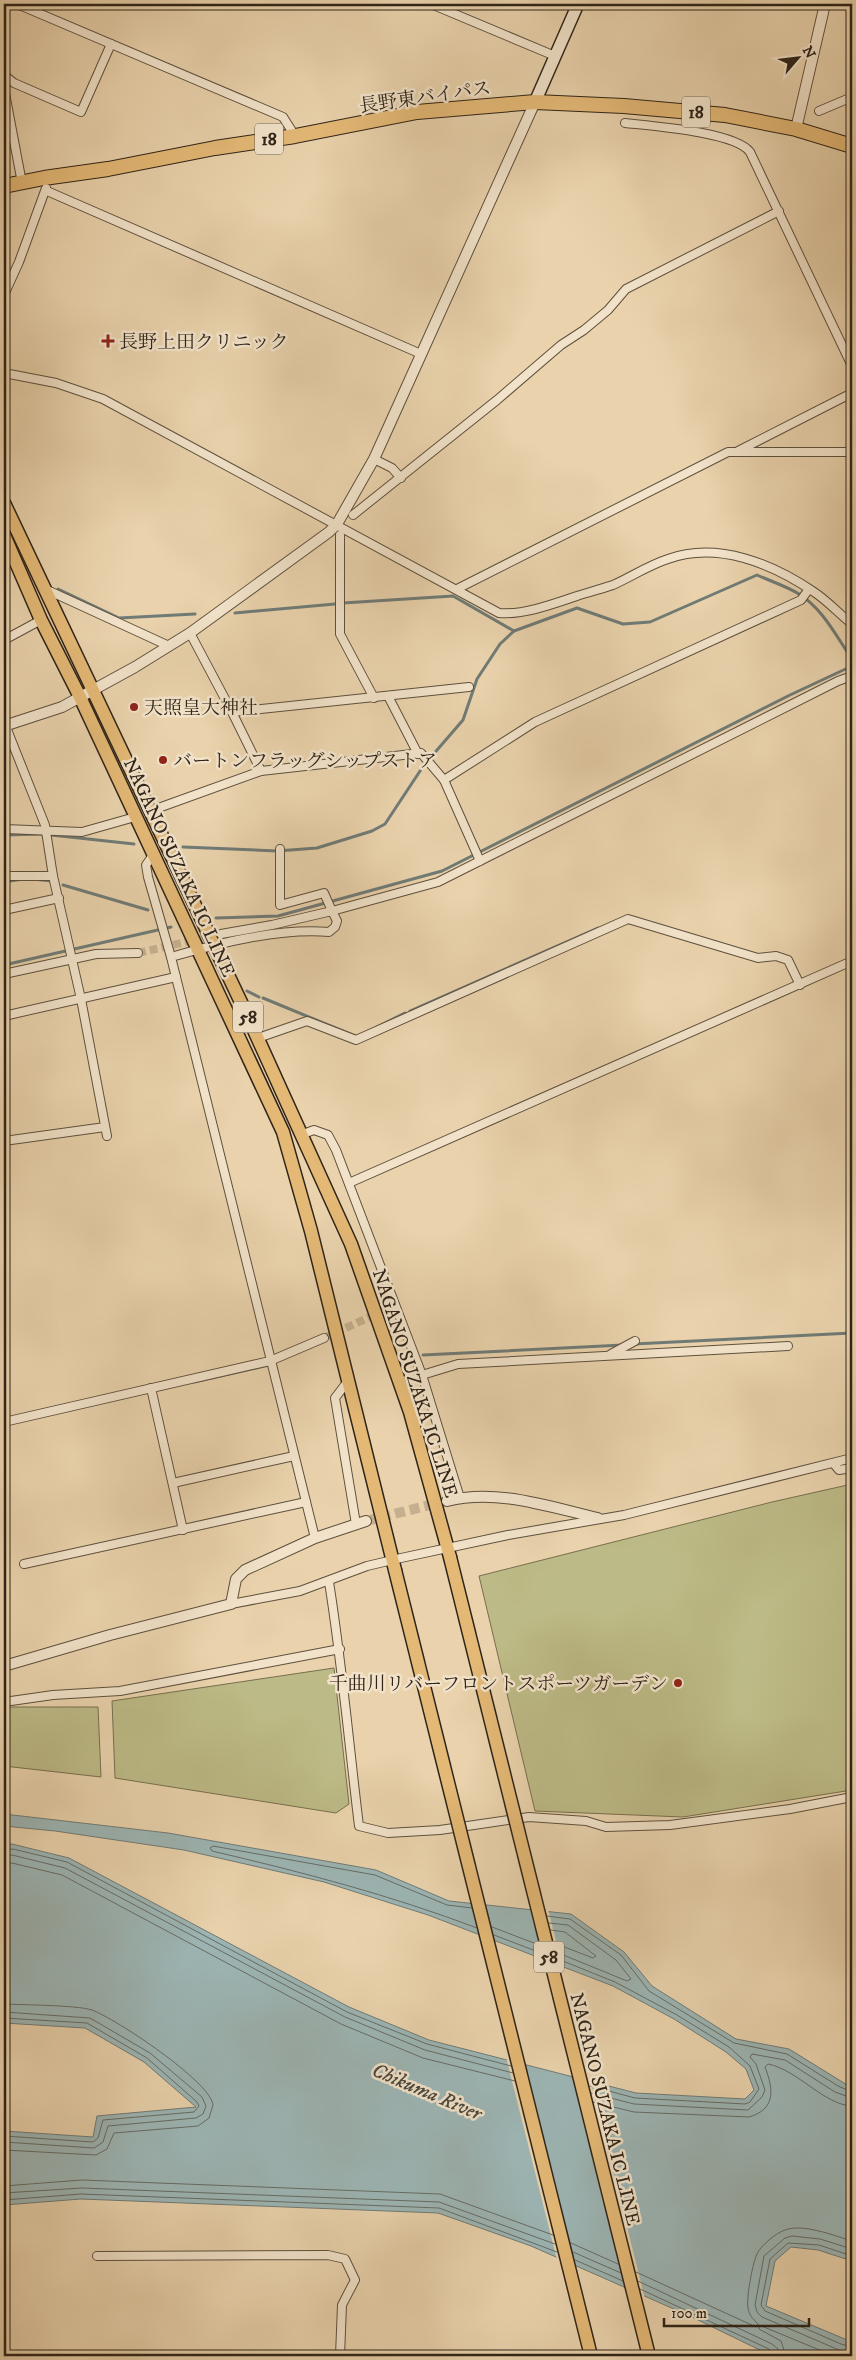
<svg xmlns="http://www.w3.org/2000/svg" width="856" height="2360" viewBox="0 0 856 2360" font-family="'IM FELL DW Pica','Noto Serif JP',serif">
	<style>
		.green { fill: #bcba86; stroke: #766f4f }
		.water { fill: #9cb5b4; stroke: #707b76 }
		.pier { fill: #e9d2ac }
		.lines { fill: none; stroke-linecap: round; stroke-linejoin: round }
		.shore { stroke: #666c66; stroke-width: 1 }
		.stream { stroke: #707b76; stroke-width: 3 }
		.minor-tunnel { stroke: #c4af8e; stroke-width: 8; stroke-dasharray: 8 4; stroke-linecap: butt }
		.tertiary-tunnel { stroke: #c4af8e; stroke-width: 10; stroke-dasharray: 10 5; stroke-linecap: butt }
		.minor-casing { stroke: #5e503d; stroke-width: 10 }
		.tertiary-casing { stroke: #5e503d; stroke-width: 12 }
		.secondary-casing { stroke: #2f2418; stroke-width: 14 }
		.primary-casing { stroke: #2f2418; stroke-width: 15 }
		.trunk-casing { stroke: #2f2418; stroke-width: 16 }
		.minor { stroke: #f1e2c9; stroke-width: 8 }
		.tertiary { stroke: #f1e2c9; stroke-width: 10 }
		.secondary { stroke: #f1e2c9; stroke-width: 11 }
		.primary { stroke: #e4b976; stroke-width: 12 }
		.trunk { stroke: #e4b976; stroke-width: 14 }
		.primary-bridge-casing { stroke: #2f2418; stroke-width: 15; stroke-linecap: butt }
		.primary-bridge { stroke: #e4b976; stroke-width: 12 }
		.poi-dot { fill: #8f2418; stroke: #f1e2c9; stroke-width: 2 }
		.labels { text-anchor: middle; stroke-width: 5; stroke-linejoin: round; paint-order: stroke }
		.shield { fill: #f1e2c9; stroke: #695d4d; stroke-width: 1 }
		.shield-label { font-size: 18px; font-weight: bold; fill: #2f2418 }
		.street-label { font-size: 19px; fill: #2f2418; stroke: #f1e2c9 }
		.poi-label { font-size: 19px; fill: #2f2418; stroke: #f1e2c9; text-anchor: start }
		.water-label { font-size: 20px; font-style: italic; fill: #4a483f; stroke: #f1e2c9 }
	</style>
	<rect width="100%" height="100%" fill="#e9d2ac"/>
	<filter id="stains"><feTurbulence type="fractalNoise" baseFrequency=".004" numOctaves="4"/><feColorMatrix values="0 0 0 0 .2 0 0 0 0 .09 0 0 0 0 .02 0 0 0 .5 -.17"/></filter>
	<radialGradient id="worn" r=".72"><stop offset=".6" stop-color="#630" stop-opacity="0"/><stop offset="1" stop-color="#630" stop-opacity=".3"/></radialGradient>
	<g class="green">
		<path d="M852 1484V1790L683 1817 535 1811 479 1576 772 1502Z"/>
		<path d="M334 1668 349 1804 336 1813 115 1778 112 1701Z"/>
		<path d="M4 1707H98L101 1777 4 1766Z"/>
	</g>
	<path class="water" d="M4 1814 168 1833 376 1870 449 1901 571 1914 624 1952 652 1986 736 2039 789 2049 852 2088V2261L818 2250 791 2247 775 2261 766 2306 852 2342V2356H772L692 2317 531 2246 438 2213 81 2199 4 2205V2131L93 2137 97 2116 196 2107 144 2062 85 2028 4 2023V1845L12 1844 69 1858 349 2007 429 2040 636 2093 745 2099 754 2090 746 2069 726 2052 674 2019 613 1986 428 1915 324 1882 184 1850 55 1831 4 1826Z"/>
	<g class="pier">
		<path d="M530 1907 548 1909 563 1969 544 1962Z"/>
		<path d="M506 2057 522 2061 574 2268 557 2260Z"/>
		<path d="M572 2074 590 2079 645 2299 626 2291Z"/>
	</g>
	<g class="lines">
		<g class="shore">
			<path d="M4 1850 13 1849 67 1862 347 2012 427 2044 511 2066"/>
			<path d="M4 1856 12 1855 65 1868 345 2017 425 2050 513 2073"/>
			<path d="M4 1864 12 1863 62 1875 341 2024 423 2058 515 2081"/>
			<path d="M472 1908 447 1905 375 1875 213 1846 210 1848 212 1851C302 1872 390 1895 477 1928"/>
			<path d="M547 1916 570 1919 621 1955 649 1991 734 2043 787 2054 838 2086 852 2092"/>
			<path d="M549 1923 568 1925 616 1960 631 1979 627 1981 556 1952"/>
			<path d="M492 1927 539 1945"/>
			<path d="M551 1930 565 1932 596 1956 593 1958 554 1943"/>
			<path d="M494 1935 541 1953"/>
			<path d="M558 1959 615 1982 677 2015 729 2047 750 2066 759 2089 750 2102 745 2104 635 2098 590 2086"/>
			<path d="M4 2004C23 2005 76 2005 92 2010 116 2019 210 2081 213 2105L209 2118 198 2126 114 2133 107 2149 96 2155 4 2150"/>
			<path d="M4 2012 90 2018 150 2053 202 2097 206 2106 203 2114 196 2118 108 2126 103 2142 94 2148 4 2142"/>
			<path d="M4 2018 87 2023 147 2058 197 2102 199 2106 194 2112 103 2120 98 2138 93 2142 4 2136"/>
			<path d="M591 2093 634 2104 748 2110 762 2097 765 2090 756 2064 750 2057 752 2054 785 2060 835 2092 852 2098"/>
			<path d="M593 2102 634 2112 749 2117C777 2109 773 2088 765 2067L768 2064C798 2070 824 2105 852 2106"/>
			<path d="M4 2186 82 2180 440 2194 553 2235"/>
			<path d="M4 2193 82 2188 439 2202 555 2244"/>
			<path d="M4 2200 81 2194 439 2208 557 2252"/>
			<path d="M571 2243 618 2264"/>
			<path d="M852 2249 820 2239 792 2236 785 2238 764 2256 755 2305 757 2312 762 2317 839 2350 852 2353"/>
			<path d="M573 2252 621 2273"/>
			<path d="M852 2256 819 2245 788 2243 770 2259 761 2305 765 2311 841 2344 852 2347"/>
			<path d="M575 2260 623 2281"/>
			<path d="M636 2272 756 2327 758 2324C753 2319 749 2315 748 2308 746 2298 753 2260 758 2252 763 2244 776 2233 785 2230 803 2223 835 2236 852 2241"/>
			<path d="M638 2281 772 2344 778 2349 779 2356"/>
			<path d="M640 2289 769 2349 772 2356"/>
			<path d="M786 2356 781 2341 759 2329V2325L834 2356"/>
		</g>
		<g class="stream">
			<path d="M58 589 119 618 195 614"/>
			<path d="M343 603 453 596 514 631 577 608 623 624 650 622 757 575C770 581 786 586 799 594 823 609 836 636 852 659"/>
			<path d="M235 613 335 604"/>
			<path d="M431 757 463 720 477 679 500 644 514 631"/>
			<path d="M4 835 43 834"/>
			<path d="M51 835 134 844"/>
			<path d="M183 847 277 851 317 848 372 831 385 824 424 765"/>
			<path d="M32 879 52 881"/>
			<path d="M4 882 23 879"/>
			<path d="M63 885 148 910"/>
			<path d="M216 918 278 916 442 871 790 695 852 666"/>
			<path d="M4 965 171 927"/>
			<path d="M247 991 259 997"/>
			<path d="M263 998 355 1036"/>
			<path d="M410 1011 598 928"/>
			<path d="M375 1028 405 1013"/>
			<path d="M634 1344 852 1333"/>
			<path d="M423 1355 623 1345"/>
			<path d="M194 1382 269 1365"/>
		</g>
		<g class="minor-tunnel">
			<path d="M138 953 221 934"/>
			<path d="M324 1338 389 1308"/>
		</g>
		<path class="tertiary-tunnel" d="M366 1521 442 1502"/>
		<defs>
			<g id="minor">
				<path d="M17 4 283 117 295 136"/>
				<path d="M431 4 555 56"/>
				<path d="M4 75 14 83 81 112 111 44"/>
				<path d="M4 88 22 183"/>
				<path d="M819 111 852 97"/>
				<path d="M625 123C652 126 735 132 750 152L852 366"/>
				<path d="M47 191 421 354"/>
				<path d="M4 295 19 262 46 188"/>
				<path d="M4 373 56 383 103 399 499 613C524 615 553 604 577 596 589 592 601 589 613 585 631 577 649 565 668 559 718 541 773 564 814 592 828 601 839 614 852 624"/>
				<path d="M738 451 852 393"/>
				<path d="M374 459 392 468 401 478"/>
				<path d="M353 515 497 400 561 345 584 330 608 310 626 289 779 211"/>
				<path d="M340 535V634L374 698"/>
				<path d="M4 561 16 560"/>
				<path d="M45 589 169 646"/>
				<path d="M457 589 728 452H852"/>
				<path d="M190 633 232 712 261 771"/>
				<path d="M4 640 41 620"/>
				<path d="M388 696 418 754"/>
				<path d="M232 712 469 687"/>
				<path d="M4 722 45 825 53 876 81 999 107 1136"/>
				<path d="M444 780 535 722 801 600 809 589"/>
				<path d="M150 811 261 771 421 753 444 780 480 861"/>
				<path d="M4 829 82 832 135 817"/>
				<path d="M153 855 146 865 148 877 171 957"/>
				<path d="M4 876H53"/>
				<path d="M4 910 59 898"/>
				<path d="M221 934 272 925 332 911 324 893 280 905V849"/>
				<path d="M4 974 96 954 138 953"/>
				<path d="M4 1016 176 977"/>
				<path d="M258 1038 307 1021 356 1040 628 919 758 958 776 956 788 960 800 985"/>
				<path d="M303 1134 314 1130 328 1135 336 1150 422 1375 460 1498"/>
				<path d="M4 1141 105 1127"/>
				<path d="M349 1183 852 961"/>
				<path d="M611 1354 635 1341"/>
				<path d="M422 1375 458 1364 788 1346"/>
				<path d="M348 1381 335 1398 356 1524"/>
				<path d="M151 1388 183 1530"/>
				<path d="M4 1422 270 1361 324 1338"/>
				<path d="M834 1464 839 1470 852 1468"/>
				<path d="M173 1483 294 1456"/>
				<path d="M315 1538 171 957C220 943 278 928 329 932L335 927 337 921 332 911 438 882 838 681 852 676"/>
				<path d="M24 1564 306 1502"/>
				<path d="M329 1582C342 1663 349 1745 359 1826L388 1833 440 1830 529 1817 586 1821 606 1827 670 1825 790 1809 852 1797"/>
				<path d="M231 1604 300 1591 367 1566 401 1558 508 1535 624 1515 852 1458"/>
				<path d="M4 1702 53 1695 120 1691 340 1649"/>
				<path d="M97 2256 328 2255 345 2259 355 2280 342 2305 340 2356"/>
			</g>
			<g id="tertiary">
				<path d="M796 129 825 4"/>
				<path d="M4 726 62 707 135 667 190 633 329 532 337 524 374 459 535 102"/>
				<path d="M447 1501C496 1488 550 1507 598 1518"/>
				<path d="M4 1666 110 1635 231 1604 236 1579 245 1570 315 1538 366 1521"/>
			</g>
			<path id="secondary" d="M535 102 578 4"/>
			<g id="primary">
				<path d="M4 503 248 1017 351 1244 410 1412 450 1557"/>
				<path d="M4 535 41 620 80 697 283 1132 311 1231 395 1570"/>
			</g>
			<path id="trunk" d="M4 186 44 178 108 169 215 148 295 136 417 112 535 102 624 106 725 115 796 129 852 146"/>
		</defs>
		<use href="#minor" class="minor-casing"/>
		<use href="#tertiary" class="tertiary-casing"/>
		<use href="#secondary" class="secondary-casing"/>
		<use href="#primary" class="primary-casing"/>
		<use href="#trunk" class="trunk-casing"/>
		<use href="#minor" class="minor"/>
		<use href="#tertiary" class="tertiary"/>
		<use href="#secondary" class="secondary"/>
		<use href="#primary" class="primary"/>
		<use href="#trunk" class="trunk"/>
		<defs>
			<g id="primary-bridge">
				<path d="M450 1557 649 2356"/>
				<path d="M395 1570 591 2356"/>
			</g>
		</defs>
		<use href="#primary-bridge" class="primary-bridge-casing"/>
		<use href="#primary-bridge" class="primary-bridge"/>
	</g>
	<g class="poi-dot">
		<path d="M105.5 333.5h5v5h5v5h-5v5h-5v-5h-5v-5h5z"/>
		<circle cx="134" cy="707" r="5"/>
		<circle cx="163" cy="760" r="5"/>
		<circle cx="678" cy="1683" r="5"/>
	</g>
	<g class="labels">
		<g class="shield">
			<rect x="682" y="96.5" width="28" height="31" rx="4"/>
			<rect x="255" y="123.5" width="28" height="31" rx="4"/>
			<rect x="233" y="1001.5" width="30" height="31" rx="4"/>
			<rect x="534" y="1941.5" width="30" height="31" rx="4"/>
		</g>
		<g class="shield-label">
			<text x="696" y="118">18</text>
			<text x="269" y="145">18</text>
			<text x="248" y="1023">58</text>
			<text x="549" y="1963">58</text>
		</g>
		<g class="street-label">
			<text transform="translate(425 96) rotate(-8)" y="7">長野東バイパス</text>
			<text transform="translate(180 867) rotate(65)" y="7">NAGANO SUZAKA IC LINE</text>
			<text transform="translate(416 1383) rotate(72)" y="7">NAGANO SUZAKA IC LINE</text>
			<text transform="translate(606 2109) rotate(76)" y="7">NAGANO SUZAKA IC LINE</text>
		</g>
		<g class="poi-label">
			<text x="119" y="348">長野上田クリニック</text>
			<text x="144" y="714">天照皇大神社</text>
			<text x="173" y="767">バートンフラッグシップストア</text>
			<text x="668" y="1690" text-anchor="end">千曲川リバーフロントスポーツガーデン</text>
		</g>
		<g class="water-label">
			<text transform="translate(427 2091) rotate(23)" y="7">Chikuma River</text>
		</g>
	</g>
	<rect width="856" height="2360" fill="none" stroke="#e9d2ac" stroke-width="20"/>
	<rect x="5" y="5" width="846" height="2350" fill="none" stroke="#2f2418" stroke-width="2.5"/>
	<rect x="10" y="10" width="836" height="2340" fill="none" stroke="#2f2418"/>
	<g transform="translate(798 58) rotate(62)" stroke="#f1e2c9" stroke-width="4" paint-order="stroke">
	<path d="M0-4L9 19L0 12L-9 19Z" fill="#2f2418"/>
	<text y="-8" font-size="14" font-weight="bold" text-anchor="middle" fill="#2f2418">N</text>
	</g>
	<path d="M664 2318v8h145v-8" fill="none" stroke="#2f2418" stroke-width="2.5"/>
	<text x="671" y="2318" font-size="15" fill="#2f2418" stroke="#f1e2c9" stroke-width="4" paint-order="stroke">100 m</text>
	<rect width="100%" height="100%" filter="url(#stains)"/>
	<rect width="100%" height="100%" fill="url(#worn)"/>
</svg>
